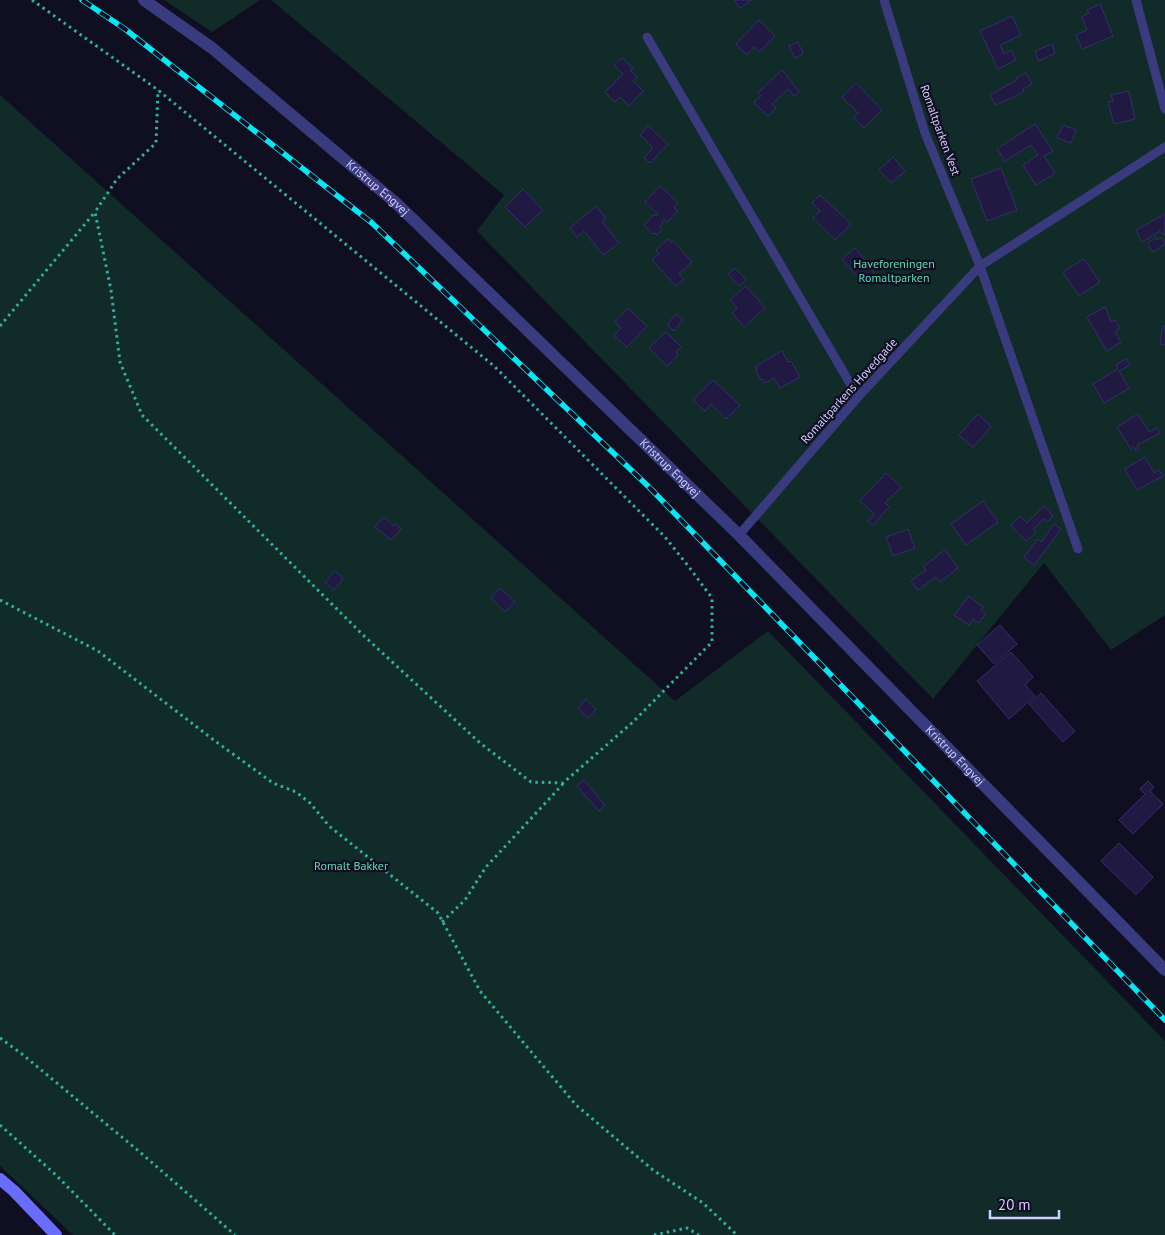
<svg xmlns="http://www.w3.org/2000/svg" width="1165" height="1235" viewBox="0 0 1165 1235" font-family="'PT Sans',sans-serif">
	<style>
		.green { fill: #112b29 }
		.building { fill: #201a42; stroke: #362d6d }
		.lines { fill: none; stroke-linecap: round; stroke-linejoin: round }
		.path { stroke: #31b0a2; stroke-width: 3; stroke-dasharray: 2.5 4; stroke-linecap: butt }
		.lane { stroke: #3a3b7f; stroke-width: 9 }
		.street { stroke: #3a3b7f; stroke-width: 12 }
		.secondary { stroke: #696dfb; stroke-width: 12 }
		.rail-casing { stroke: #06e7f3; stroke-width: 5.5 }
		.rail { stroke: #100e21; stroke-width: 4; stroke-dasharray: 11; stroke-linecap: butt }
		.labels { text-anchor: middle; stroke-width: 4.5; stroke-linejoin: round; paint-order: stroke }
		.street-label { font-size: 12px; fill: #d2cffe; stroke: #100e21 }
		.park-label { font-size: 12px; fill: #5ddcb6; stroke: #100e21 }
	</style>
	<rect width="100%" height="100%" fill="#100e21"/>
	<g class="green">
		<path d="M164 0H260L212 32Z"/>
		<path d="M271 0H1165V615L1111 650 1044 563 933 699 477 231 504 195Z"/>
		<path d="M0 95 675 701 768 631 1165 1041V1235H73L0 1166Z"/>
	</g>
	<g class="building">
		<path d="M734 0H751L740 8Z"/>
		<path d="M1100 4 1113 36 1082 49 1076 35 1087 30 1082 17 1089 13 1087 10Z"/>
		<path d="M1012 16 1021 35 1000 45 1004 54 1011 50 1016 60 998 69 980 31Z"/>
		<path d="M759 20 775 36 759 52 754 47 747 55 736 44Z"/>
		<path d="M798 42 803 54 795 58 789 46Z"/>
		<path d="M1052 44 1055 53 1039 61 1035 51Z"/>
		<path d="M622 58 633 68 630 70 637 77 633 81 643 91 629 106 620 97 615 102 605 92 623 74 614 65Z"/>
		<path d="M782 70 799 92 794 96 788 89 772 104 776 108 768 116 754 102 761 96 758 93Z"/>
		<path d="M1026 73 1032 84 1023 89 1024 91 1018 95 996 105 990 95 1017 80 1016 78Z"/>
		<path d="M856 83 882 110 864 128 854 117 858 113 842 97Z"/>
		<path d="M1129 91 1135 119 1114 124 1108 102 1113 101 1111 95Z"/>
		<path d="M1035 124 1053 151 1044 156 1055 173 1036 185 1023 165 1038 155 1031 145 1005 161 997 149Z"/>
		<path d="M1063 125 1076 130 1071 143 1057 138Z"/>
		<path d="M648 126 668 144 650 163 644 158 653 148 640 135Z"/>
		<path d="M893 157 905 171 891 183 879 170Z"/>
		<path d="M1001 168 1017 210 987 221 971 179Z"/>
		<path d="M660 186 678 203 674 208 678 211 667 222 664 219 661 222 663 223 660 227 662 229 657 235 655 233 653 234 644 225 654 214 656 216 658 214 645 202Z"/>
		<path d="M523 189 543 210 525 227 505 207Z"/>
		<path d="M820 195 851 224 835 240 813 218 820 211 812 203Z"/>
		<path d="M596 206 606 219 602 222 619 243 603 255 584 231 577 237 570 228Z"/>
		<path d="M1165 214V236L1160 231 1142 242 1136 230Z"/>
		<path d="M1156 237 1157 240 1161 237 1165 244 1153 252 1147 244Z"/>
		<path d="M668 239 671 243 673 241 692 262 679 274 684 279 676 286 652 260 659 254 656 250Z"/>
		<path d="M855 248 870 266 869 267 874 273 866 281 861 274 858 277 842 259Z"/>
		<path d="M1084 259 1100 282 1079 296 1063 272Z"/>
		<path d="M735 268 746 280 739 286 728 274Z"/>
		<path d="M746 286 765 308 744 327 732 313 737 308 730 300Z"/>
		<path d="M1105 307 1111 322 1115 320 1120 328 1116 330 1117 333 1116 334 1121 342 1107 351 1087 317Z"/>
		<path d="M628 308 647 326 627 347 614 336 621 328 615 322Z"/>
		<path d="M676 314 683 320 674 331 667 325Z"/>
		<path d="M1163 326H1165V345L1160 344Z"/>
		<path d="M666 332 681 347 676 352 678 355 667 366 649 348Z"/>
		<path d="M782 351 788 362 791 361 800 377 780 388 774 378 765 383 762 379 761 380 755 370 757 369 756 366Z"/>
		<path d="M1126 359 1130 365 1119 371 1129 388 1104 403 1093 384 1118 369 1116 365Z"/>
		<path d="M713 380 740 405 726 419 711 404 705 411 693 400Z"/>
		<path d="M978 414 991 427 973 447 959 435Z"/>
		<path d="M1138 414 1149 432 1157 428 1160 433 1137 445 1139 449 1136 451 1134 447 1131 449 1117 427Z"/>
		<path d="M1145 457 1154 473 1159 470 1163 476 1137 490 1125 469Z"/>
		<path d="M886 473 901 487 885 503 889 507 873 525 868 521 874 514 860 501Z"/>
		<path d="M983 501 998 522 966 545 951 524Z"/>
		<path d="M1044 506 1053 516 1047 522 1044 519 1033 529 1036 532 1026 541 1011 525 1020 516 1027 523Z"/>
		<path d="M384 517 394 526 396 524 401 529 391 540 375 527Z"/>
		<path d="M1054 524 1061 529 1034 565 1024 557 1038 539 1041 542Z"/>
		<path d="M908 529 915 548 893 556 886 537Z"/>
		<path d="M945 550 958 568 940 582 936 577 918 590 911 581 926 570 923 567Z"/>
		<path d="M335 571 343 579 334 590 325 582Z"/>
		<path d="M500 588 515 602 505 612 491 598Z"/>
		<path d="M969 596 983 607 981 610 986 614 978 623 973 619 969 625 954 615Z"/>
		<path d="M1000 625 1017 644 994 664 977 645Z"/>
		<path d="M1011 652 1033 677 1025 685 1035 696 1009 719 977 681Z"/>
		<path d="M1041 693 1075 731 1063 742 1029 704Z"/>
		<path d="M586 699 596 709 588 718 578 708Z"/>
		<path d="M584 780 605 805 599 811 577 786Z"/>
		<path d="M1148 781 1154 787 1150 791 1163 804 1133 834 1119 820 1145 794 1140 789Z"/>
		<path d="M1119 843 1153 877 1136 895 1101 861Z"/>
	</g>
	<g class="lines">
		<g class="path">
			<path d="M32 0 158 90 494 366 665 537 689 567 712 598V642L633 722 563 783 531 782 480 743 363 635 142 415 120 362 111 290 95 212 117 179 156 143 158 90"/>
			<path d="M0 326 95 212"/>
			<path d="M0 600 98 651 215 741 273 783 296 792 310 803 329 826 438 913 480 991 576 1105 653 1170 703 1203 737 1235"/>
			<path d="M442 922 465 900 486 867 563 784"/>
			<path d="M0 1038 22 1054 141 1153 235 1235"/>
			<path d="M0 1125 56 1175 115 1235"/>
			<path d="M654 1235 687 1228 699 1235"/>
		</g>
		<g class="lane">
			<path d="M884 0 925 133 980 266 1078 549"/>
			<path d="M1136 0 1165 109"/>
			<path d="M647 37 858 397"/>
			<path d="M739 535 858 397 980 266 1165 147"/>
		</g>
		<path class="street" id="s1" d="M144 0 212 48 396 203 739 535 1165 970"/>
		<path class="secondary" d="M0 1179 14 1191 56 1235"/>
		<defs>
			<path id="rail" d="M82 0 125 29 372 223 649 487 1165 1020"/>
		</defs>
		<use href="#rail" class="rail-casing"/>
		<use href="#rail" class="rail"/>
	</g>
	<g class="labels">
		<g class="street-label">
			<text transform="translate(940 130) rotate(70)" y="4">Romaltparken Vest</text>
			<text dy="4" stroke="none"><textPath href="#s1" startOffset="300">Kristrup Engvej</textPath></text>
			<text transform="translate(849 391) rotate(-48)" y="4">Romaltparkens Hovedgade</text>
			<text dy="4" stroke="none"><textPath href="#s1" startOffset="705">Kristrup Engvej</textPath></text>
			<text dy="4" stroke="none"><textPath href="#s1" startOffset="1110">Kristrup Engvej</textPath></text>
		</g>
		<g class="park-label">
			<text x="894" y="268">Haveforeningen<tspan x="894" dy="14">Romaltparken</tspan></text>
			<text x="351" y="870">Romalt Bakker</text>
		</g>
	</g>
	<path d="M990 1210v8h69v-8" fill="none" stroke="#d2cffe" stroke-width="2.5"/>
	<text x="998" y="1210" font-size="15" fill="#d2cffe" stroke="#100e21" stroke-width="4" paint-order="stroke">20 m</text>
</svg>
